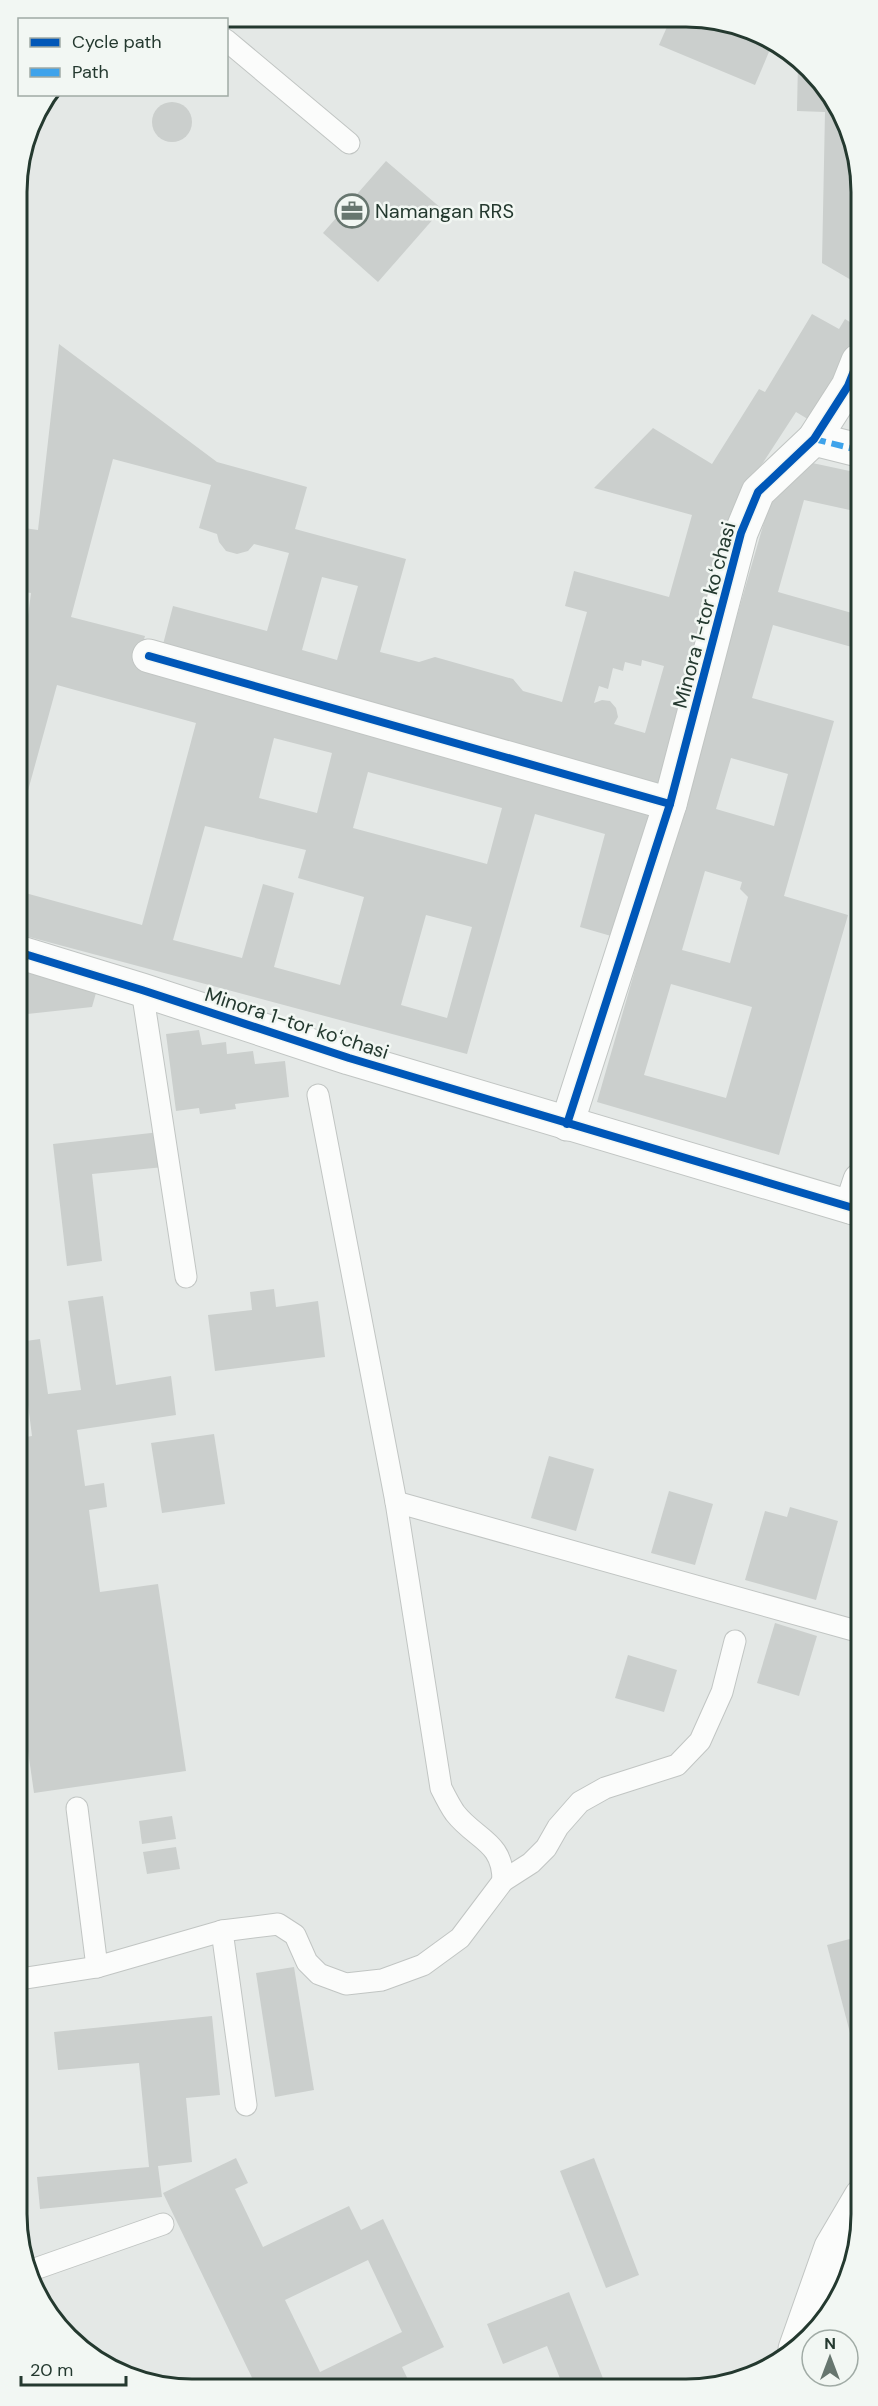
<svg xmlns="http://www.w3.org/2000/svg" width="878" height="2406" viewBox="0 0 878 2406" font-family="'DM Sans',sans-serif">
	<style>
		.building { fill: #cbcfcd; fill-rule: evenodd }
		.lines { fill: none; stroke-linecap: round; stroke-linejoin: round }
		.lane-casing { stroke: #c1c5c3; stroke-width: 23 }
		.street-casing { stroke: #c1c5c3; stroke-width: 35 }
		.lane { stroke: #fbfcfb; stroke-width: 21 }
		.street { stroke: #fbfcfb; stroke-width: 33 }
		.quiet { stroke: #3ea3eb; stroke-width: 6; stroke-dasharray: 12 6; stroke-linecap: butt }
		.cycleway-casing { stroke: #f2f7f3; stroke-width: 11 }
		.cycleway { stroke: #0057b8; stroke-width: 8 }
		.labels { text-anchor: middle; stroke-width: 5; stroke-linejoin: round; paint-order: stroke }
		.poi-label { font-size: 20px; fill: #24392f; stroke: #f2f7f3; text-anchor: start }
		.street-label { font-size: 20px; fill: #24392f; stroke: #f2f7f3 }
		.rim { fill: none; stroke: #24392f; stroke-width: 3 }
	</style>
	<rect width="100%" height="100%" fill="#e4e8e6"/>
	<g class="building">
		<path d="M670 20H721L771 47 755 85 659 45Z"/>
		<path d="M798 61 810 68 858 157V284L822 263 825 112 797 111Z"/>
		<circle cx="172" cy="122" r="20"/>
		<path d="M386 161 442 209 378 282 323 233Z"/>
		<path d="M812 314 839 329 845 319 858 327V342L845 376 816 424 796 412 744 492 662 790 161 652 173 606 267 631 289 553 254 544 248 551 237 554 226 551 219 542 217 534 199 528 211 485 113 459 71 617 145 636 137 665 652 810 618 938 580 927 605 834 535 814 467 1054 18 934V891L142 925 196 723 57 685 18 827V692L31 593 18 591 17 527 38 530 59 344 217 462 307 487 295 529 406 559 380 652 419 662 435 657 513 679 523 691 562 702 587 612 565 606 574 571 669 597 692 515 594 488 653 428 712 464 759 389 765 392ZM322 577 358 586 337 660 302 650ZM642 660 664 666 645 733 614 724 618 717 616 708 610 701 602 700 594 703 599 686 608 689 613 668 623 671 625 662 641 666ZM274 738 332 753 317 813 259 798ZM368 772 502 808 487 864 353 828ZM205 826 306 850 298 878 364 897 340 985 274 967 294 893 263 884 242 958 173 940ZM426 915 472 927 447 1018 401 1005Z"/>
		<path d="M803 461 859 473V512L804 500 778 592 859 615V649L773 625 752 698 834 721 784 896 848 915 779 1155 597 1102 771 498ZM731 758 788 774 774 826 716 809ZM705 871 742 882 740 889 748 897 730 963 682 950ZM671 984 752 1007 726 1098 644 1075Z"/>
		<path d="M18 969 96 993 92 1007 18 1015Z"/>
		<path d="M199 1030 202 1045 226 1042 227 1054 253 1051 255 1064 285 1061 289 1097 235 1104 236 1109 200 1114 199 1108 176 1111 166 1034Z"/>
		<path d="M160 1132 164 1167 92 1174 102 1261 67 1266 53 1144Z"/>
		<path d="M274 1289 276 1307 318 1301 325 1357 215 1371 208 1315 252 1310 250 1292Z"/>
		<path d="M103 1296 116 1385 171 1376 176 1415 77 1430 85 1486 104 1483 107 1507 89 1510 100 1592 158 1584 186 1771 34 1793 19 1688V1438L32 1436 27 1397 19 1398V1342L40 1339 48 1394 81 1390 68 1301Z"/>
		<path d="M214 1434 225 1504 162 1513 151 1443Z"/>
		<path d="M549 1456 594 1469 576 1531 531 1518Z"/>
		<path d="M669 1491 713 1504 695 1565 651 1553Z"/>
		<path d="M790 1507 838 1521 816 1600 745 1580 765 1511 787 1517Z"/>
		<path d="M775 1623 817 1636 799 1696 757 1683Z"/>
		<path d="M628 1655 677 1670 664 1712 615 1698Z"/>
		<path d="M172 1816 176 1839 142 1844 139 1821Z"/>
		<path d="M176 1847 180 1869 147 1874 143 1852Z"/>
		<path d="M861 1936V2071H860L827 1945Z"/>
		<path d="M294 1967 314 2090 275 2097 256 1973Z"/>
		<path d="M212 2016 220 2095 186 2098 192 2162 158 2166 162 2197 40 2209 37 2177 149 2167 139 2063 58 2070 54 2032Z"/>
		<path d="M236 2158 248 2183 235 2189 263 2247 349 2206 361 2230 383 2219 444 2347 402 2367 411 2386H256L163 2193ZM368 2260 402 2332 320 2372 285 2300Z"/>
		<path d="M594 2158 639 2275 606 2288 560 2171Z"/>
		<path d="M569 2292 606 2386H563L547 2346 503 2364 487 2324Z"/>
	</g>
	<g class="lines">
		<defs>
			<g id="lane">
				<path d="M199 17 203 20"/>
				<path d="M226 40 349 143"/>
				<path d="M142 990 186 1277"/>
				<path d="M318 1095 396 1502 441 1788C445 1796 450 1806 455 1813 476 1840 503 1841 503 1881"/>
				<path d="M396 1502 860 1632"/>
				<path d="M77 1808 97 1967 222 1931"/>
				<path d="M20 1979 97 1967"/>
				<path d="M246 2105 222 1931 278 1924 295 1935 307 1962 319 1974 346 1984 382 1980 423 1965 460 1938 503 1881 531 1863 546 1848 558 1827 580 1802 605 1788 677 1765 700 1741 722 1692 735 1641"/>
				<path d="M32 2270 163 2224"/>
			</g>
			<g id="street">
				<path d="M814 439 858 450"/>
				<path d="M149 656 670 804"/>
				<path d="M18 952 142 990 349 1058 860 1210"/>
				<path d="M567 1124 670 804 741 533 758 492 814 439 848 386 858 361"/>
				<path d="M851 1207 860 1180"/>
				<path d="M795 2349 831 2247 861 2196"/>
			</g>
		</defs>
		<use href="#lane" class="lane-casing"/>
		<use href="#street" class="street-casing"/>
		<use href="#lane" class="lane"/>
		<use href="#street" class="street"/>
		<path class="quiet" d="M814 439 858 450"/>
		<defs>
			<g id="cycleway">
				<path d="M149 656 670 804"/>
				<path d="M18 952 142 990 349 1058 860 1210"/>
				<path d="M567 1124 670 804 741 533 758 492 814 439 848 386 858 361"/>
			</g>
		</defs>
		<use href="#cycleway" class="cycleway-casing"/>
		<use href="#cycleway" class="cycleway"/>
	</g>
	<defs>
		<symbol id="office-ring" viewBox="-11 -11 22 22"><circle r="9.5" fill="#f2f7f3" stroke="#67766f" stroke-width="1.5"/><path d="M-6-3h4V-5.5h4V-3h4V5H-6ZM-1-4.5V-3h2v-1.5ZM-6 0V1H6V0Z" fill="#67766f"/></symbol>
	</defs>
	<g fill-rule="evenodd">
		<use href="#office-ring" x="333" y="192" width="38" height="38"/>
	</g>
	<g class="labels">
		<g class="poi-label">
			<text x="375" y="218">Namangan RRS</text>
		</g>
		<g class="street-label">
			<text transform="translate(704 615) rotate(-75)" y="7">Minora 1-tor koʻchasi</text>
			<text transform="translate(297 1023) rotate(18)" y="7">Minora 1-tor koʻchasi</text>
		</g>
	</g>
	<path d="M0 0H878V2406H0ZM192 27H686A165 165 0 0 1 851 192V2214A165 165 0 0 1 686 2379H192A165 165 0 0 1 27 2214V192A165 165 0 0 1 192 27Z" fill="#f2f7f3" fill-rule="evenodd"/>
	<path class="rim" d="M192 27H686A165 165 0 0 1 851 192V2214A165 165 0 0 1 686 2379H192A165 165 0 0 1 27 2214V192A165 165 0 0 1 192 27Z"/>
	<rect x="18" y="18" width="210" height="78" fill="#f2f7f3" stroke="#a0aba5" stroke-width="1.5"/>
	<rect x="30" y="38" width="30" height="9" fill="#0057b8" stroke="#a0aba5" stroke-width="1.5"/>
	<text x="72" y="48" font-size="18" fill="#24392f">Cycle path</text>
	<rect x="30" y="68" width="30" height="9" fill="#3ea3eb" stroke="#a0aba5" stroke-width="1.5"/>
	<text x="72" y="78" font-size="18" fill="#24392f">Path</text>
	<g transform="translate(830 2358)"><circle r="28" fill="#f2f7f3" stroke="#a0aba5" stroke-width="1.5"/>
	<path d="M0-4.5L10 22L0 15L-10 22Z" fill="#67766f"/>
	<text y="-9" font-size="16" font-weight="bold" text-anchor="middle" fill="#24392f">N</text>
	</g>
	<path d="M21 2376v9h105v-9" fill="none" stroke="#24392f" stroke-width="3"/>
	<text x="30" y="2376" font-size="18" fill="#24392f" stroke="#f2f7f3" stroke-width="4.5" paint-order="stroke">20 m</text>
</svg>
